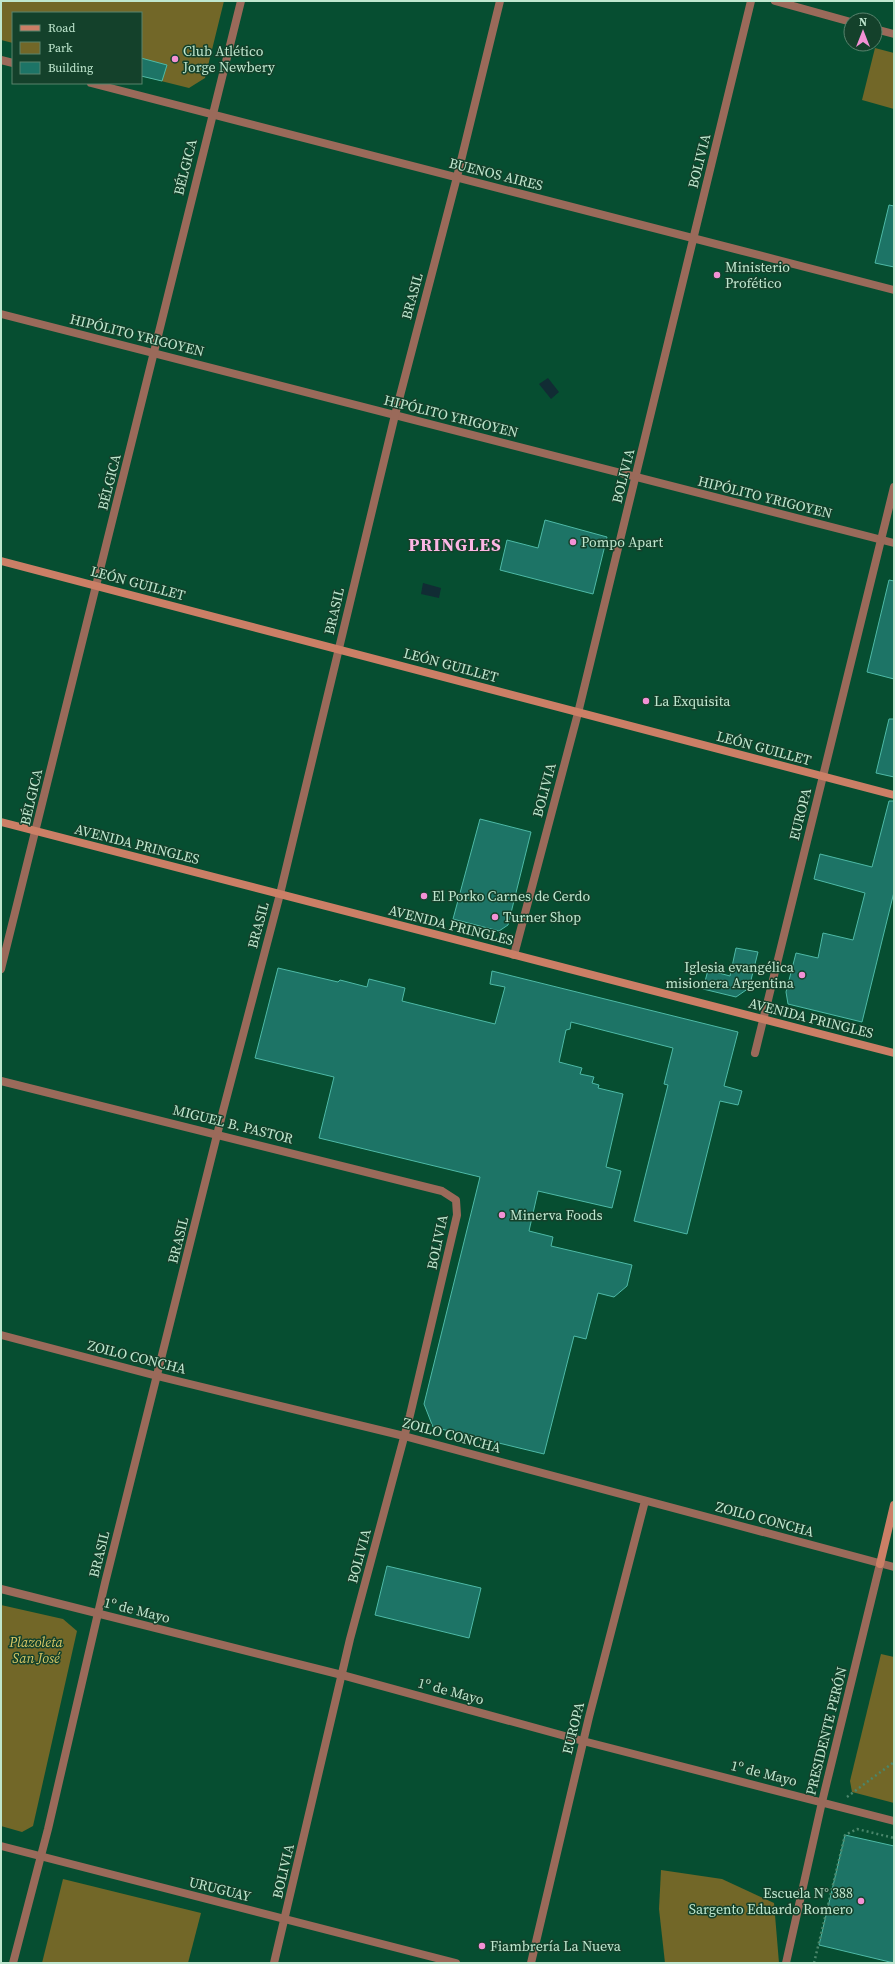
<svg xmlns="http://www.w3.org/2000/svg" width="895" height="1964" viewBox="0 0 895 1964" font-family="'Source Serif 4',serif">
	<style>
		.green { fill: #726728 }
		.water { fill: #112c34 }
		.building { fill: #1d7466; stroke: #4ebaa7 }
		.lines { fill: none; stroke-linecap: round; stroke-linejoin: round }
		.path { stroke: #4a866b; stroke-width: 2.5; stroke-dasharray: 2 3; stroke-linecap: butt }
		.street { stroke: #9a6a5a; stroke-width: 8 }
		.secondary { stroke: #cb7f66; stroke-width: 8 }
		.poi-dot { fill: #f391d5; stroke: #14412b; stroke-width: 1.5 }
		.labels { text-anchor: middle; stroke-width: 3; stroke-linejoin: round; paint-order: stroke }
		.poi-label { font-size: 14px; fill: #bfe7cf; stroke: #14412b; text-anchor: start }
		.street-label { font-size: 14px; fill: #bfe7cf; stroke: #14412b }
		.park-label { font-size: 14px; font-style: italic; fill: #d7c665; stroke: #14412b }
		.district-label { font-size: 18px; font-weight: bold; letter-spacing: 1px; fill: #fcb6e4; stroke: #14412b }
	</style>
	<rect width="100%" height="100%" fill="#064e31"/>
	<g class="green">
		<path d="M1 1H224L205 78 189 88 141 76V13H13V43L1 40Z"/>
		<path d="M875 48 894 53V109L862 100Z"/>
		<path d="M1 1605 63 1619 77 1631 33 1826 22 1832 1 1826Z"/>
		<path d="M881 1654 894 1657V1803L852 1792 850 1781Z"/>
		<path d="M661 1870 722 1879 774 1903 779 1963H665L659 1909Z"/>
		<path d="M63 1879 201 1913 188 1963H42Z"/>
	</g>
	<g class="water">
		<path d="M548 378 559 392 551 399 539 384Z"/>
		<path d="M423 583 441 588 439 598 421 594Z"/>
	</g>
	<g class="building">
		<path d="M141 58 167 65 162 81 141 76Z"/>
		<path d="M889 205 894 206V267L875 263Z"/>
		<path d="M545 520 607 537 593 594 500 570 507 540 538 548Z"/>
		<path d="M889 580 894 581V679L867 672Z"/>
		<path d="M889 719H894V777L876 773Z"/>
		<path d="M889 801H894V892L862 1022 788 1004 786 992 796 953 818 958 823 933 853 940 865 893 814 879 820 854 872 867Z"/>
		<path d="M480 819 531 832 508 925 499 931 453 919Z"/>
		<path d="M736 948 758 952 749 988 736 997 703 989 708 970 730 976Z"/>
		<path d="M278 968 338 982 340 980 367 987 369 979 405 988 402 1001 495 1024 505 987 490 984 492 971 738 1032 724 1086 742 1091 738 1105 720 1101 687 1234 634 1221 668 1085 664 1084 673 1048 571 1022 570 1029 566 1030 559 1062 582 1068 580 1074 594 1077 592 1083 599 1085 598 1088 623 1094 606 1167 621 1171 612 1208 538 1191 529 1231 553 1237 551 1246 632 1265 627 1286 614 1297 598 1293 586 1339 574 1336 544 1454 433 1427 424 1404 480 1177 319 1138 334 1077 255 1058Z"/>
		<path d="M387 1566 481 1588 469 1638 375 1615Z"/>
		<path d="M845 1835 894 1846V1963L819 1945Z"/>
	</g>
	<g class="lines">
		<g class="path">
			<path d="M847 1797 894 1762"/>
			<path d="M814 1963 845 1835 857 1829 894 1838"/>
		</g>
		<g class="street">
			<path d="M775 1 851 22"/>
			<path d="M875 29 894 34"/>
			<path d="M1 60 13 63"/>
			<path d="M91 83 894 290"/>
			<path d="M1 314 894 543"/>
			<path d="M514 955 578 713 751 1"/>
			<path d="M1 969 241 1"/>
			<path d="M755 1053 894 487"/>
			<path d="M1 1081 442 1191 456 1200 457 1215 410 1415 350 1639 274 1963"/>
			<path d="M1 1335 157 1376 404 1436 894 1567"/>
			<path d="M1 1589 342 1675 583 1741 894 1821"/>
			<path d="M1 1846 456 1963"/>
			<path d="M13 1963 48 1829 105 1583 223 1111 280 894 395 415 457 177 500 1"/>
			<path d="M531 1963 589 1717 645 1501"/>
			<path d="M786 1963 822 1802 880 1564"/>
		</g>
		<g class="secondary">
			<path d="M1 561 894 795"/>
			<path d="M1 822 894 1053"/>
			<path d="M880 1564 894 1505"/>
		</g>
	</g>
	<g class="poi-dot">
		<circle cx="175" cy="59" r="4"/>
		<circle cx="717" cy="275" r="4"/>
		<circle cx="573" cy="542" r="4"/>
		<circle cx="646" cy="701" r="4"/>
		<circle cx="424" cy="896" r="4"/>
		<circle cx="495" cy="917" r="4"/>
		<circle cx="802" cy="975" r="4"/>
		<circle cx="502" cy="1215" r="4"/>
		<circle cx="861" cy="1901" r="4"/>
		<circle cx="482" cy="1946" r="4"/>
	</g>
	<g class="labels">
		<g class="poi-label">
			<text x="183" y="56">Club Atlético<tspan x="183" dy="16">Jorge Newbery</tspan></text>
			<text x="725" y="272">Ministerio<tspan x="725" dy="16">Profético</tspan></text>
			<text x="581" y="547">Pompo Apart</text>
			<text x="654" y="706">La Exquisita</text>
			<text x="432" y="901">El Porko Carnes de Cerdo</text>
			<text x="503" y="922">Turner Shop</text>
			<text x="794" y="972" text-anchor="end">Iglesia evangélica<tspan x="794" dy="16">misionera Argentina</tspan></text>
			<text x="510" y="1220">Minerva Foods</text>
			<text x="853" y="1898" text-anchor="end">Escuela N° 388<tspan x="853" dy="16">Sargento Eduardo Romero</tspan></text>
			<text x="490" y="1951">Fiambrería La Nueva</text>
		</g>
		<g class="street-label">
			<text transform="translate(699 161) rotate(-76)" y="5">BOLIVIA</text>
			<text transform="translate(185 167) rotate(-76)" y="5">BÉLGICA</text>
			<text transform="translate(496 174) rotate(14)" y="5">BUENOS AIRES</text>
			<text transform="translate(412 296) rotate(-75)" y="5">BRASIL</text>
			<text transform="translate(137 335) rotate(14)" y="5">HIPÓLITO YRIGOYEN</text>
			<text transform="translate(451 416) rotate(14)" y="5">HIPÓLITO YRIGOYEN</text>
			<text transform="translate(623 476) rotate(-76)" y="5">BOLIVIA</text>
			<text transform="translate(109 482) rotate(-76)" y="5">BÉLGICA</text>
			<text transform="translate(765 497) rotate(14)" y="5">HIPÓLITO YRIGOYEN</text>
			<text transform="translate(138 583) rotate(15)" y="5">LEÓN GUILLET</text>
			<text transform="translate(334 611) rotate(-77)" y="5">BRASIL</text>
			<text transform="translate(451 665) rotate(15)" y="5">LEÓN GUILLET</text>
			<text transform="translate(764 748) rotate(15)" y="5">LEÓN GUILLET</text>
			<text transform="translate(544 790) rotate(-75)" y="5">BOLIVIA</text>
			<text transform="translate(31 797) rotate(-77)" y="5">BÉLGICA</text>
			<text transform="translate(800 814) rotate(-76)" y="5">EUROPA</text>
			<text transform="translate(137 844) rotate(14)" y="5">AVENIDA PRINGLES</text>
			<text transform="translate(258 925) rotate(-75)" y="5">BRASIL</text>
			<text transform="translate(451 925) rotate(14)" y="5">AVENIDA PRINGLES</text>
			<text transform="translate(811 1018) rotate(14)" y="5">AVENIDA PRINGLES</text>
			<text transform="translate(233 1124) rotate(14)" y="5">MIGUEL B. PASTOR</text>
			<text transform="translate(178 1240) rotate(-76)" y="5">BRASIL</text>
			<text transform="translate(437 1242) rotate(-78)" y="5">BOLIVIA</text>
			<text transform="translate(137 1357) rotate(14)" y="5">ZOILO CONCHA</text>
			<text transform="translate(452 1435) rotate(15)" y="5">ZOILO CONCHA</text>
			<text transform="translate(765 1519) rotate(15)" y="5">ZOILO CONCHA</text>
			<text transform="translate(99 1554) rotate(-76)" y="5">BRASIL</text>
			<text transform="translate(359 1556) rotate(-75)" y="5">BOLIVIA</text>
			<text transform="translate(137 1610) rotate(14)" y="5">1º de Mayo</text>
			<text transform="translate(451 1691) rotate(15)" y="5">1º de Mayo</text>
			<text transform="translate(573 1728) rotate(-76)" y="5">EUROPA</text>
			<text transform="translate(826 1731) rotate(-76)" y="5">PRESIDENTE PERÓN</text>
			<text transform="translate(764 1773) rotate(14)" y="5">1º de Mayo</text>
			<text transform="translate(283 1871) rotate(-77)" y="5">BOLIVIA</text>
			<text transform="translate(220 1889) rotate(14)" y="5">URUGUAY</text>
		</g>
		<g class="park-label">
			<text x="36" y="1647">Plazoleta<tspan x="36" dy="16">San José</tspan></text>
		</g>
		<g class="district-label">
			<text x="455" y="551">PRINGLES</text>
		</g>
	</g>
	<rect width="895" height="1964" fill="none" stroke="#bfe7cf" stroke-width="4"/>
	<rect x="12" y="12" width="130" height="72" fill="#14412b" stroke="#58836d"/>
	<rect x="20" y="25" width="20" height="6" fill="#cb7f66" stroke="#58836d"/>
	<text x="48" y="32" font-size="12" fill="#bfe7cf">Road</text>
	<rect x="20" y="42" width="20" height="12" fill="#726728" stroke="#58836d"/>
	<text x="48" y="52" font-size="12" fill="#bfe7cf">Park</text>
	<rect x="20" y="62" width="20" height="12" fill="#1d7466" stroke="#58836d"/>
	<text x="48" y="72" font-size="12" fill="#bfe7cf">Building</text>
	<g transform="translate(863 32)"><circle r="19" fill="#14412b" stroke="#58836d"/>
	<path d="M0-3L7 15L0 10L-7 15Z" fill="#f391d5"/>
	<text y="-6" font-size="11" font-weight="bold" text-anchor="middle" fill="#bfe7cf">N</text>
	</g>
</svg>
